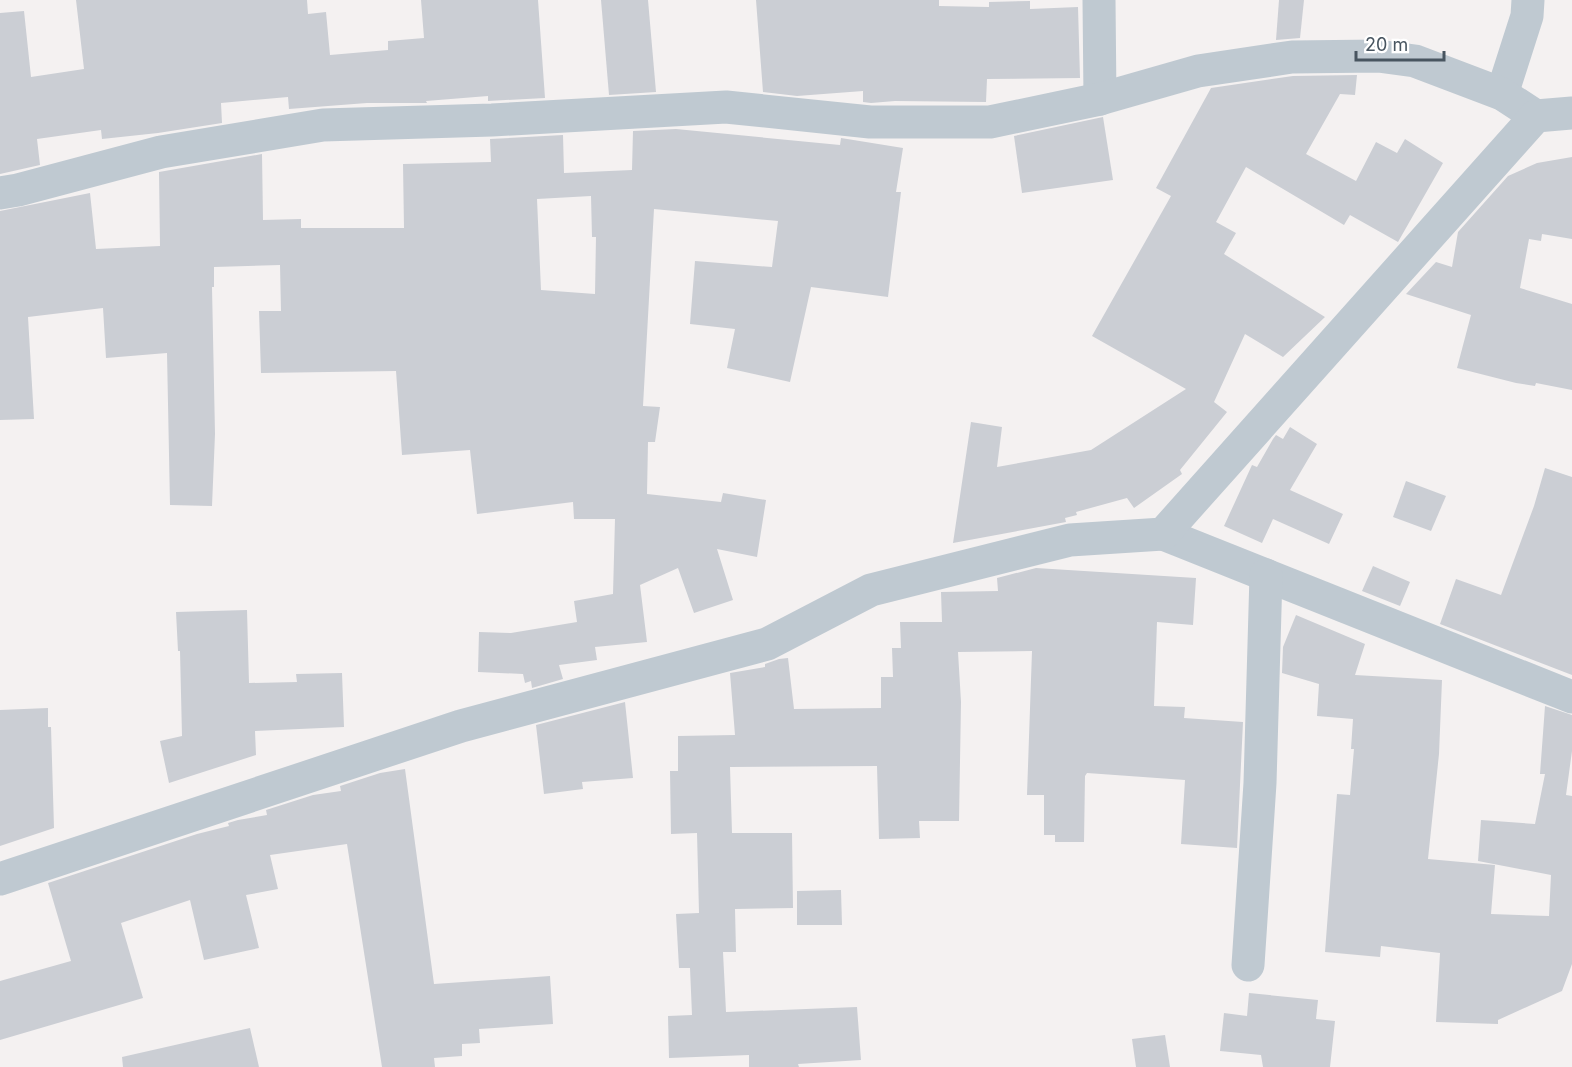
<svg xmlns="http://www.w3.org/2000/svg" width="1572" height="1067" viewBox="0 0 1572 1067" font-family="Inter,sans-serif">
	<style>
		.building { fill: #cbced4; fill-rule: evenodd }
		.lines { fill: none; stroke-linecap: round; stroke-linejoin: round }
		.minor { stroke: #bfc9d1; stroke-width: 33 }
	</style>
	<rect width="100%" height="100%" fill="#f4f1f1"/>
	<g class="building">
		<path d="M76 0H307L308 14 326 12 330 55 388 50V41L424 38 421 0H538L545 98 488 101V96L426 101 427 103H367L289 109 288 97 221 103 222 123 158 133 102 139 101 130 37 139 40 165 0 174V13L24 11 31 77 84 69Z"/>
		<path d="M601 0H648L656 92 609 95Z"/>
		<path d="M756 0H939V6L989 7V2L1030 1V9L1078 7 1080 78 987 79 986 102 895 101 871 103 863 102V91L797 96 763 92Z"/>
		<path d="M1279 0H1304L1300 38 1276 40Z"/>
		<path d="M1357 75 1355 95 1340 94 1306 154 1356 181 1376 142 1397 153 1405 139 1443 163 1398 242 1350 215 1344 225 1246 167 1216 222 1236 233 1224 254 1325 317 1283 357 1245 334 1214 402 1227 412 1180 470 1182 474 1134 508 1127 498 1076 512 1077 515 1065 518 1066 522 953 543 971 422 1002 427 997 467 1091 450 1186 389 1092 336 1171 196 1156 188 1211 88 1293 76Z"/>
		<path d="M1103 117 1113 180 1022 193 1014 136Z"/>
		<path d="M676 129 840 145 841 138 903 148 896 192H901L888 297 811 287 790 382 727 368 735 329 690 324 695 261 772 267 778 221 654 209 643 406 660 407 655 442H648L647 494 721 502 723 493 766 500 757 557 717 549 733 600 694 613 678 568 640 585 647 642 595 647 597 660 559 665 563 679 532 688 531 681 525 683 523 674 478 672 479 632 511 633 577 622 574 601 613 594 615 519H574L573 502 477 514 470 450 402 455 396 371 261 373 259 311H281L280 265 214 267V287H212L215 434 212 506 170 505 167 353 106 358 103 308 28 317 34 419 0 420V211L90 193 96 249 160 246 159 172 262 154 263 220 301 219V228H404L403 164 491 162 490 139 563 135 564 173 632 170 633 131ZM591 196 592 237H596L595 294 541 290 537 199Z"/>
		<path d="M1572 157V239L1542 234 1541 241 1529 239 1520 288 1572 304V390L1536 383 1535 386 1516 383 1457 368 1471 315 1406 294 1436 262 1452 267 1458 232 1508 176 1537 163Z"/>
		<path d="M1290 427 1317 444 1290 490 1343 514 1329 544 1273 519 1262 543 1224 526 1252 465 1257 467 1273 439 1276 435 1283 439Z"/>
		<path d="M1545 468 1572 477V675L1440 624 1456 579 1501 595 1534 506Z"/>
		<path d="M1406 481 1446 496 1431 531 1393 517Z"/>
		<path d="M1373 566 1410 582 1400 606 1362 591Z"/>
		<path d="M1036 568 1196 578 1193 625 1157 622 1154 706 1185 707 1184 718 1243 722 1237 848 1181 844 1185 780 1087 773 1085 776 1084 842H1055V835H1044V795H1027L1032 651 958 652 961 702 959 821H919L920 838 879 839 877 766 730 767 732 833H792L793 908 735 909 736 952H723L726 1012 857 1007 861 1060 798 1064 799 1067H749V1055L669 1058 668 1016 692 1015 690 968H679L676 914 699 913 697 833 671 834 670 771H678V736L735 735 730 673 765 667V664L779 659 788 658 794 709 881 708V677H893L892 648H901L900 622H942L941 592 998 591 997 578Z"/>
		<path d="M247 610 249 683 297 682 296 674 342 673 344 727 255 731 256 755 169 783 160 741 182 736 180 651H178L176 612Z"/>
		<path d="M1296 615 1365 644 1355 675 1442 680 1439 754 1428 859 1495 865 1491 914 1549 916 1551 875 1478 861 1481 820 1535 824 1545 774H1540L1545 706 1572 715V751L1566 795 1572 796V964L1562 991 1498 1020V1024L1436 1022 1440 953 1381 946 1380 957 1325 952 1337 794 1350 795 1354 749H1351L1353 719 1317 716 1319 684 1282 673 1283 647Z"/>
		<path d="M625 702 633 778 582 782 583 789 544 794 536 725Z"/>
		<path d="M48 708V727H51L54 828 0 846V710Z"/>
		<path d="M405 769 434 984 550 976 553 1024 479 1029 480 1043 462 1044V1056L434 1058 435 1067H382L347 844 270 855 278 889 246 895 259 948 204 960 190 900 121 923 143 998 0 1040V981L71 961 48 883 197 834 229 826 228 823 238 820 267 815 266 810 313 795 341 791 340 786 380 773Z"/>
		<path d="M841 890 842 925H797V891Z"/>
		<path d="M1249 993 1318 1000 1316 1019 1335 1021 1330 1067H1263L1261 1055 1220 1051 1224 1013 1247 1016Z"/>
		<path d="M250 1028 259 1067H123L122 1057Z"/>
		<path d="M1165 1035 1170 1067H1136L1132 1039Z"/>
	</g>
	<g class="lines">
		<g class="minor">
			<path d="M1099 0 1100 99"/>
			<path d="M1502 94 1527 16 1528 0"/>
			<path d="M0 193 18 190 161 152 323 125 492 120 726 107 870 122H990L1100 99 1198 71 1292 57 1378 56 1415 61 1502 94 1536 116"/>
			<path d="M1163 534 1572 697"/>
			<path d="M0 879 461 726 767 644 871 590 1070 540 1163 534 1536 116 1572 113"/>
			<path d="M1248 965 1260 783 1266 575"/>
		</g>
	</g>
	<path d="M1356 51v9h88v-9" fill="none" stroke="#485560" stroke-width="3"/>
	<text x="1365" y="51" font-size="18" fill="#485560" stroke="#ffffff" stroke-width="4.5" paint-order="stroke">20 m</text>
</svg>
